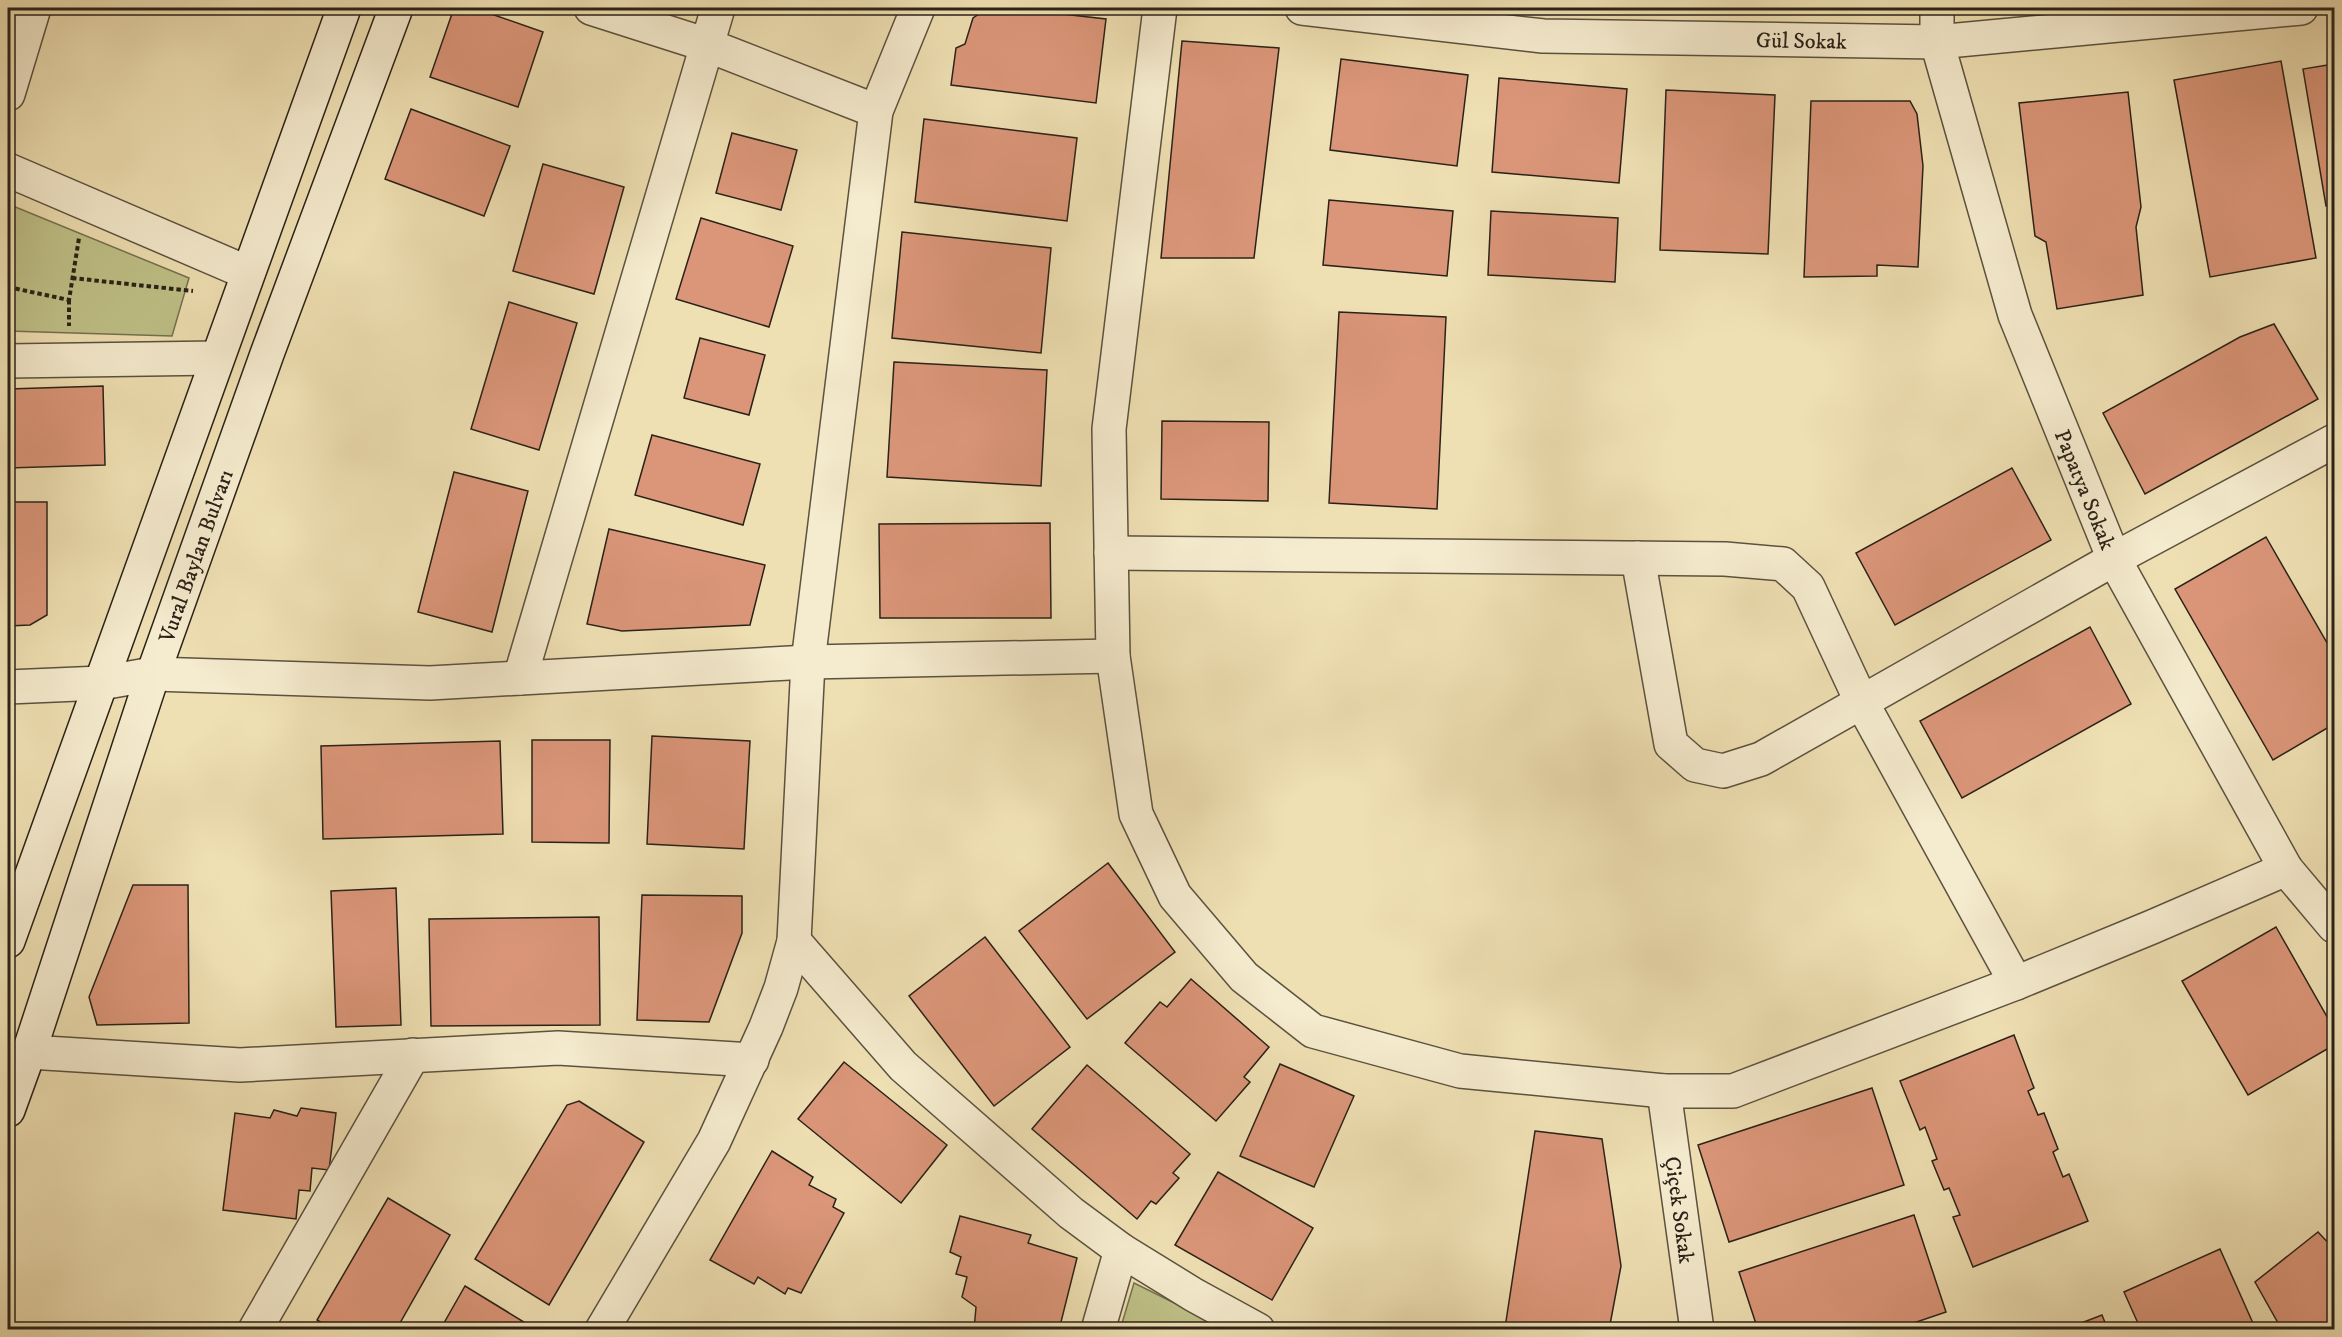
<svg xmlns="http://www.w3.org/2000/svg" width="2342" height="1337" viewBox="0 0 2342 1337" font-family="'IM FELL DW Pica',serif">
	<style>
		.green { fill: #bfc188; stroke: #747250; stroke-width: 1.5 }
		.building { fill: #db9679; stroke: #2a2218; stroke-width: 1.5 }
		.lines { fill: none; stroke-linecap: round; stroke-linejoin: round }
		.street-casing { stroke: #5b523f; stroke-width: 36 }
		.secondary-casing { stroke: #2a2218; stroke-width: 36 }
		.path { stroke: #2a2218; stroke-width: 4; stroke-dasharray: 4.5 3; stroke-linecap: butt }
		.street { stroke: #f5ebce; stroke-width: 33 }
		.secondary { stroke: #f5ebce; stroke-width: 33 }
		.labels { text-anchor: middle; stroke-width: 5; stroke-linejoin: round; paint-order: stroke }
		.street-label { font-size: 22px; fill: #2a2218; stroke: #f5ebce }
	</style>
	<rect width="100%" height="100%" fill="#efe0b3"/>
	<filter id="stains"><feTurbulence type="fractalNoise" baseFrequency=".00333" numOctaves="4"/><feColorMatrix values="0 0 0 0 .2 0 0 0 0 .09 0 0 0 0 .02 0 0 0 .5 -.17"/></filter>
	<radialGradient id="worn" r=".72"><stop offset=".6" stop-color="#630" stop-opacity="0"/><stop offset="1" stop-color="#630" stop-opacity=".3"/></radialGradient>
	<g class="green">
		<path d="M8 204 189 278 172 336 8 331Z"/>
		<path d="M1134 1283 1227 1329 1120 1330Z"/>
	</g>
	<g class="building">
		<path d="M454 8H474L543 32 518 107 430 77Z"/>
		<path d="M988 8H1009L1106 19 1096 103 951 85 956 48 965 44 973 18Z"/>
		<path d="M1182 41 1279 48 1254 258H1161Z"/>
		<path d="M1341 59 1468 75 1457 166 1330 150Z"/>
		<path d="M2281 61 2316 258 2210 277 2174 80Z"/>
		<path d="M2334 64V205L2326 206 2303 69Z"/>
		<path d="M1499 78 1627 89 1619 183 1492 172Z"/>
		<path d="M1666 90 1775 95 1768 254 1660 250Z"/>
		<path d="M2128 92 2141 207 2136 227 2143 295 2057 309 2046 242 2035 236 2019 103Z"/>
		<path d="M1811 101H1910L1917 114 1923 166 1918 267 1877 265V276L1804 277Z"/>
		<path d="M411 109 510 146 484 216 385 179Z"/>
		<path d="M924 119 1077 138 1067 221 915 202Z"/>
		<path d="M732 133 797 150 781 210 716 193Z"/>
		<path d="M543 164 624 187 594 294 513 271Z"/>
		<path d="M1329 200 1453 211 1447 276 1323 265Z"/>
		<path d="M1491 211 1618 218 1615 282 1488 275Z"/>
		<path d="M701 218 793 246 769 327 676 299Z"/>
		<path d="M902 232 1051 248 1041 353 892 338Z"/>
		<path d="M509 302 577 323 539 450 471 429Z"/>
		<path d="M1339 312 1446 317 1437 509 1329 503Z"/>
		<path d="M2274 324 2318 399 2145 494 2103 413 2240 337Z"/>
		<path d="M700 338 765 355 749 415 684 398Z"/>
		<path d="M894 362 1047 370 1041 486 887 477Z"/>
		<path d="M103 386 105 465 8 468V389Z"/>
		<path d="M1162 421 1269 422 1268 501 1161 499Z"/>
		<path d="M652 435 760 464 743 525 635 495Z"/>
		<path d="M2012 468 2051 540 1895 625 1856 553Z"/>
		<path d="M454 472 528 491 492 632 418 612Z"/>
		<path d="M8 502H47V615L30 625 8 626Z"/>
		<path d="M1050 523 1051 618H880L879 524Z"/>
		<path d="M609 529 765 565 750 625 622 631 587 624Z"/>
		<path d="M2266 537 2334 655V724L2273 760 2175 589Z"/>
		<path d="M2090 627 2131 704 1962 798 1920 721Z"/>
		<path d="M652 736 750 741 744 849 647 844Z"/>
		<path d="M532 740H610L609 843 532 842Z"/>
		<path d="M500 741 503 834 323 839 321 746Z"/>
		<path d="M1108 863 1175 952 1087 1019 1019 931Z"/>
		<path d="M133 885H188L189 1023 97 1025 89 997Z"/>
		<path d="M396 888 401 1025 336 1027 331 891Z"/>
		<path d="M642 895 742 896V933L709 1022 637 1020Z"/>
		<path d="M599 917 600 1025 431 1026 429 919Z"/>
		<path d="M2276 927 2334 1029V1045L2248 1095 2182 981Z"/>
		<path d="M985 937 1070 1047 994 1106 909 996Z"/>
		<path d="M1191 979 1269 1047 1244 1077 1250 1082 1216 1121 1125 1043 1160 1002 1167 1007Z"/>
		<path d="M2014 1035 2034 1088 2028 1091 2038 1115 2044 1113 2058 1149 2053 1152 2063 1177 2069 1174 2088 1221 1973 1267 1953 1217 1960 1215 1949 1188 1944 1190 1932 1161 1937 1159 1925 1127 1920 1130 1900 1081Z"/>
		<path d="M844 1062 947 1145 901 1203 798 1119Z"/>
		<path d="M1280 1064 1354 1096 1314 1187 1240 1156Z"/>
		<path d="M1087 1065 1190 1154 1173 1173 1179 1178 1156 1204 1151 1201 1137 1219 1032 1129Z"/>
		<path d="M1872 1088 1904 1185 1729 1242 1698 1145Z"/>
		<path d="M579 1101 644 1142 549 1305 475 1259 567 1105Z"/>
		<path d="M301 1108 336 1113 329 1170 312 1168 310 1191 299 1190 296 1219 223 1210 235 1113 270 1118 274 1110 297 1116Z"/>
		<path d="M1535 1131 1602 1139 1621 1266 1609 1330H1517L1505 1328Z"/>
		<path d="M772 1151 813 1177 809 1185 836 1199 833 1207 844 1213 801 1293 788 1288 785 1294 758 1277 754 1284 710 1260Z"/>
		<path d="M1218 1172 1313 1228 1272 1300 1175 1245Z"/>
		<path d="M388 1198 450 1235 396 1330H333L317 1320Z"/>
		<path d="M1914 1215 1946 1312 1893 1330H1758L1739 1272Z"/>
		<path d="M960 1216 1031 1235 1028 1243 1077 1258 1059 1330H974L976 1307 962 1297 967 1277 956 1274 961 1257 950 1252Z"/>
		<path d="M2318 1232 2334 1249V1330H2282L2255 1282Z"/>
		<path d="M2220 1249 2256 1330H2141L2124 1292Z"/>
		<path d="M465 1286 537 1330H440Z"/>
		<path d="M2102 1315 2108 1330H2063Z"/>
	</g>
	<g class="lines">
		<defs>
			<g id="street">
				<path d="M591 8 707 45 876 111"/>
				<path d="M1160 8 1109 429 1113 656 1136 814 1175 896 1244 977 1313 1031 1460 1071 1664 1091H1733L2016 983 2152 927 2286 869"/>
				<path id="s1" d="M1302 8 1543 36 1937 42 2301 8"/>
				<path id="s2" d="M1937 8V42L2015 315 2114 559 2286 869 2334 926"/>
				<path d="M8 94 34 8"/>
				<path d="M8 170 248 273"/>
				<path d="M8 361 217 358"/>
				<path d="M1111 553 1725 559 1783 564 1808 587 1862 703 2016 983"/>
				<path d="M1638 558 1671 744 1695 765 1723 771 1761 759 2114 559 2334 441"/>
				<path d="M520 678 718 8"/>
				<path d="M8 687 101 683 153 674 430 683 808 662 1113 656"/>
				<path d="M794 941 903 1066 1071 1213 1121 1250 1194 1295 1258 1330"/>
				<path d="M29 1052 240 1065 558 1048 752 1060"/>
				<path id="s3" d="M1664 1091 1697 1330"/>
				<path d="M255 1330 413 1055"/>
				<path d="M602 1330 714 1141 766 1027 781 988 794 941 808 662 876 111 918 8"/>
				<path d="M1098 1330 1121 1250"/>
			</g>
			<g id="secondary">
				<path d="M8 941 344 8"/>
				<path id="s4" d="M8 1110 29 1052 153 674 267 354 396 8"/>
			</g>
		</defs>
		<use href="#street" class="street-casing"/>
		<use href="#secondary" class="secondary-casing"/>
		<g class="path">
			<path d="M72 278 193 291"/>
			<path d="M8 287 69 300 79 238"/>
			<path d="M69 300V326"/>
		</g>
		<use href="#street" class="street"/>
		<use href="#secondary" class="secondary"/>
	</g>
	<g class="labels">
		<g class="street-label">
			<text dy="8" stroke="none"><textPath href="#s1" startOffset="501">Gül Sokak</textPath></text>
			<text dy="8" stroke="none"><textPath href="#s2" startOffset="506">Papatya Sokak</textPath></text>
			<text dy="8" stroke="none"><textPath href="#s4" startOffset="585">Vural Baylan Bulvarı</textPath></text>
			<text dy="8" stroke="none"><textPath href="#s3" startOffset="120">Çiçek Sokak</textPath></text>
		</g>
	</g>
	<rect width="2342" height="1337" fill="none" stroke="#efe0b3" stroke-width="30"/>
	<rect x="9" y="9" width="2324" height="1319" fill="none" stroke="#2a2218" stroke-width="3"/>
	<rect x="15" y="15" width="2312" height="1307" fill="none" stroke="#2a2218" stroke-width="1.5"/>
	<rect width="100%" height="100%" filter="url(#stains)"/>
	<rect width="100%" height="100%" fill="url(#worn)"/>
</svg>
